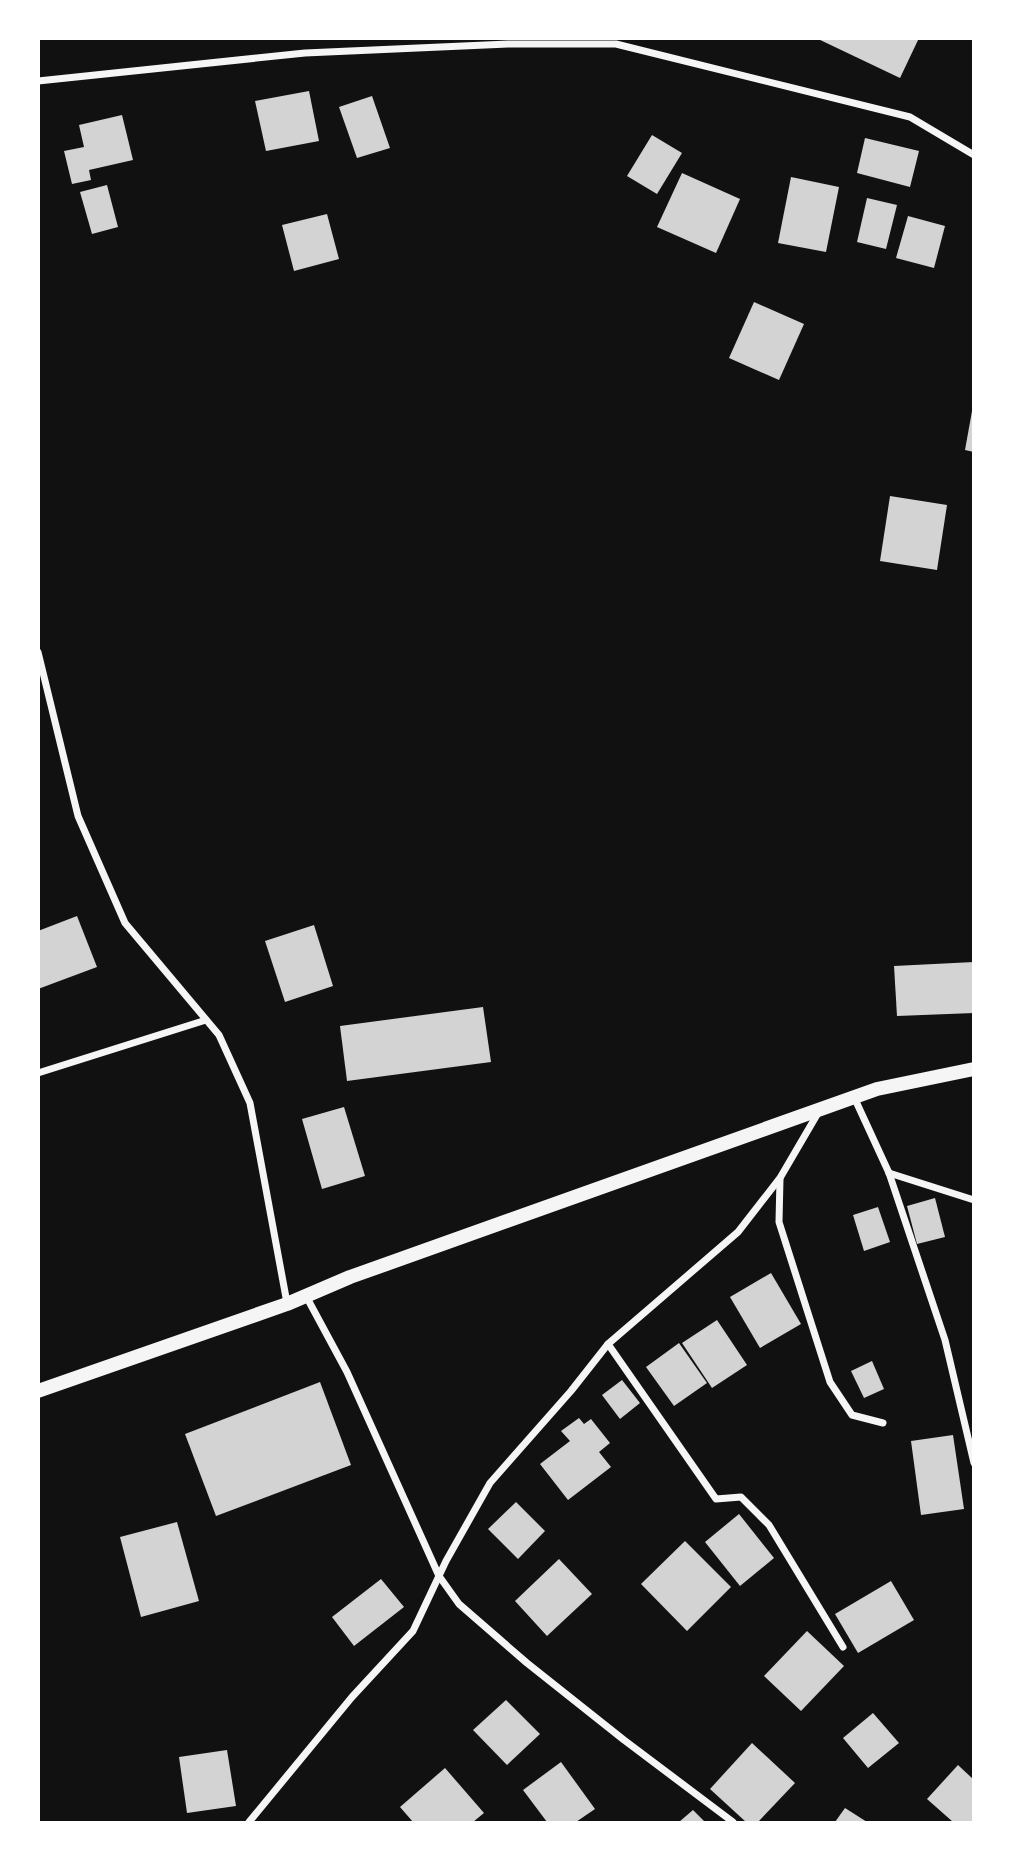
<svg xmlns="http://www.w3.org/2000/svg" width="1012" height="1861" viewBox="0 0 1012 1861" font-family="'Fira Sans Condensed',sans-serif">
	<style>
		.building { fill: #d3d3d3 }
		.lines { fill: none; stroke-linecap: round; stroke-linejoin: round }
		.minor { stroke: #f5f5f5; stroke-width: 7 }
		.secondary { stroke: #f5f5f5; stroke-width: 14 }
	</style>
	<rect width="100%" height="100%" fill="#111"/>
	<g class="building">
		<path d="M816 38H919L900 78Z"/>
		<path d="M309 91 319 141 266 151 255 101Z"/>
		<path d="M372 96 390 148 357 158 339 107Z"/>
		<path d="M122 115 133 160 89 170 91 180 72 184 64 151 84 147 79 125Z"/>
		<path d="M652 135 682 153 657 194 627 176Z"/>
		<path d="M865 138 919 151 910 187 857 173Z"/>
		<path d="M682 173 740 199 716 253 657 227Z"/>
		<path d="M791 177 839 187 826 252 778 243Z"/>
		<path d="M107 185 118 227 92 234 80 192Z"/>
		<path d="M867 198 897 205 886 249 857 242Z"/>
		<path d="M327 214 339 259 294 271 282 225Z"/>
		<path d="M908 216 945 226 934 268 896 258Z"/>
		<path d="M754 302 804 324 779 380 729 358Z"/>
		<path d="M972 411H974V452L965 450Z"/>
		<path d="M890 496 947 505 937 570 880 561Z"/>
		<path d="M77 916 97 967 38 989V931Z"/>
		<path d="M314 925 333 986 285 1002 265 941Z"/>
		<path d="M974 962V1013L897 1016 894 966Z"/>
		<path d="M483 1007 491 1062 347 1081 340 1026Z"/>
		<path d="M344 1107 365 1176 322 1189 302 1119Z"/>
		<path d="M935 1198 945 1237 917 1244 907 1206Z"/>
		<path d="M878 1207 890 1242 864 1251 853 1215Z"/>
		<path d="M771 1273 801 1324 760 1348 730 1297Z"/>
		<path d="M717 1320 747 1365 712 1388 682 1343Z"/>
		<path d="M679 1343 707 1383 674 1406 646 1367Z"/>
		<path d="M872 1361 884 1389 864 1398 851 1371Z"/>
		<path d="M622 1380 640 1403 620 1419 602 1395Z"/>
		<path d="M320 1382 351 1465 216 1516 185 1434Z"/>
		<path d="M579 1418 584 1424 591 1419 610 1443 599 1452 611 1467 568 1500 540 1464 570 1441 561 1431Z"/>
		<path d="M953 1435 964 1509 921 1515 911 1441Z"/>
		<path d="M516 1502 545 1531 518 1559 488 1529Z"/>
		<path d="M739 1514 774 1558 740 1586 705 1542Z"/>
		<path d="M177 1522 199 1601 141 1617 120 1537Z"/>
		<path d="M685 1541 731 1587 687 1631 641 1584Z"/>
		<path d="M559 1559 592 1594 547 1636 515 1601Z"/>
		<path d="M381 1579 404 1607 354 1646 332 1617Z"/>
		<path d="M891 1581 914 1620 858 1653 835 1614Z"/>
		<path d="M807 1631 844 1666 801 1711 764 1676Z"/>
		<path d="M506 1700 540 1734 507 1765 473 1730Z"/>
		<path d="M873 1713 899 1743 868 1768 843 1738Z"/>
		<path d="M752 1743 795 1783 758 1822H746L710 1789Z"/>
		<path d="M227 1750 236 1806 187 1813 179 1757Z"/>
		<path d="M561 1762 595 1809 576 1822H547L523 1790Z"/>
		<path d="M958 1765 974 1780 972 1822H953L927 1799Z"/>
		<path d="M445 1768 484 1813 473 1822H413L400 1807Z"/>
		<path d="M845 1808 867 1822H835Z"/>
		<path d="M693 1810 705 1822H679Z"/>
	</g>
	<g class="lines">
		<g class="minor">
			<path d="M38 81 305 53 508 44H616L910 117 974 155"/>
			<path d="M38 652 78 816 125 923 219 1035 250 1103 287 1303"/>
			<path d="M38 1073 206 1020"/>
			<path d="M854 1097 889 1173 945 1340 974 1463"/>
			<path d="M889 1173 974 1200"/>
			<path d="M780 1179 779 1222 830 1382 852 1415 883 1423"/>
			<path d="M306 1296 347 1372 439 1576 459 1604 527 1663 624 1740 733 1822"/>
			<path d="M608 1344 716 1499 741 1497 769 1525 843 1647"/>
			<path d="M249 1822 352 1697 413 1631 446 1561 490 1483 571 1391 608 1344 738 1232 780 1178 818 1113"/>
		</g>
		<path class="secondary" d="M38 1391 287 1304 350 1277 877 1089 974 1069"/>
	</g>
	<rect width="1012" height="1861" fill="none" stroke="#ffffff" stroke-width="80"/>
</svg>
